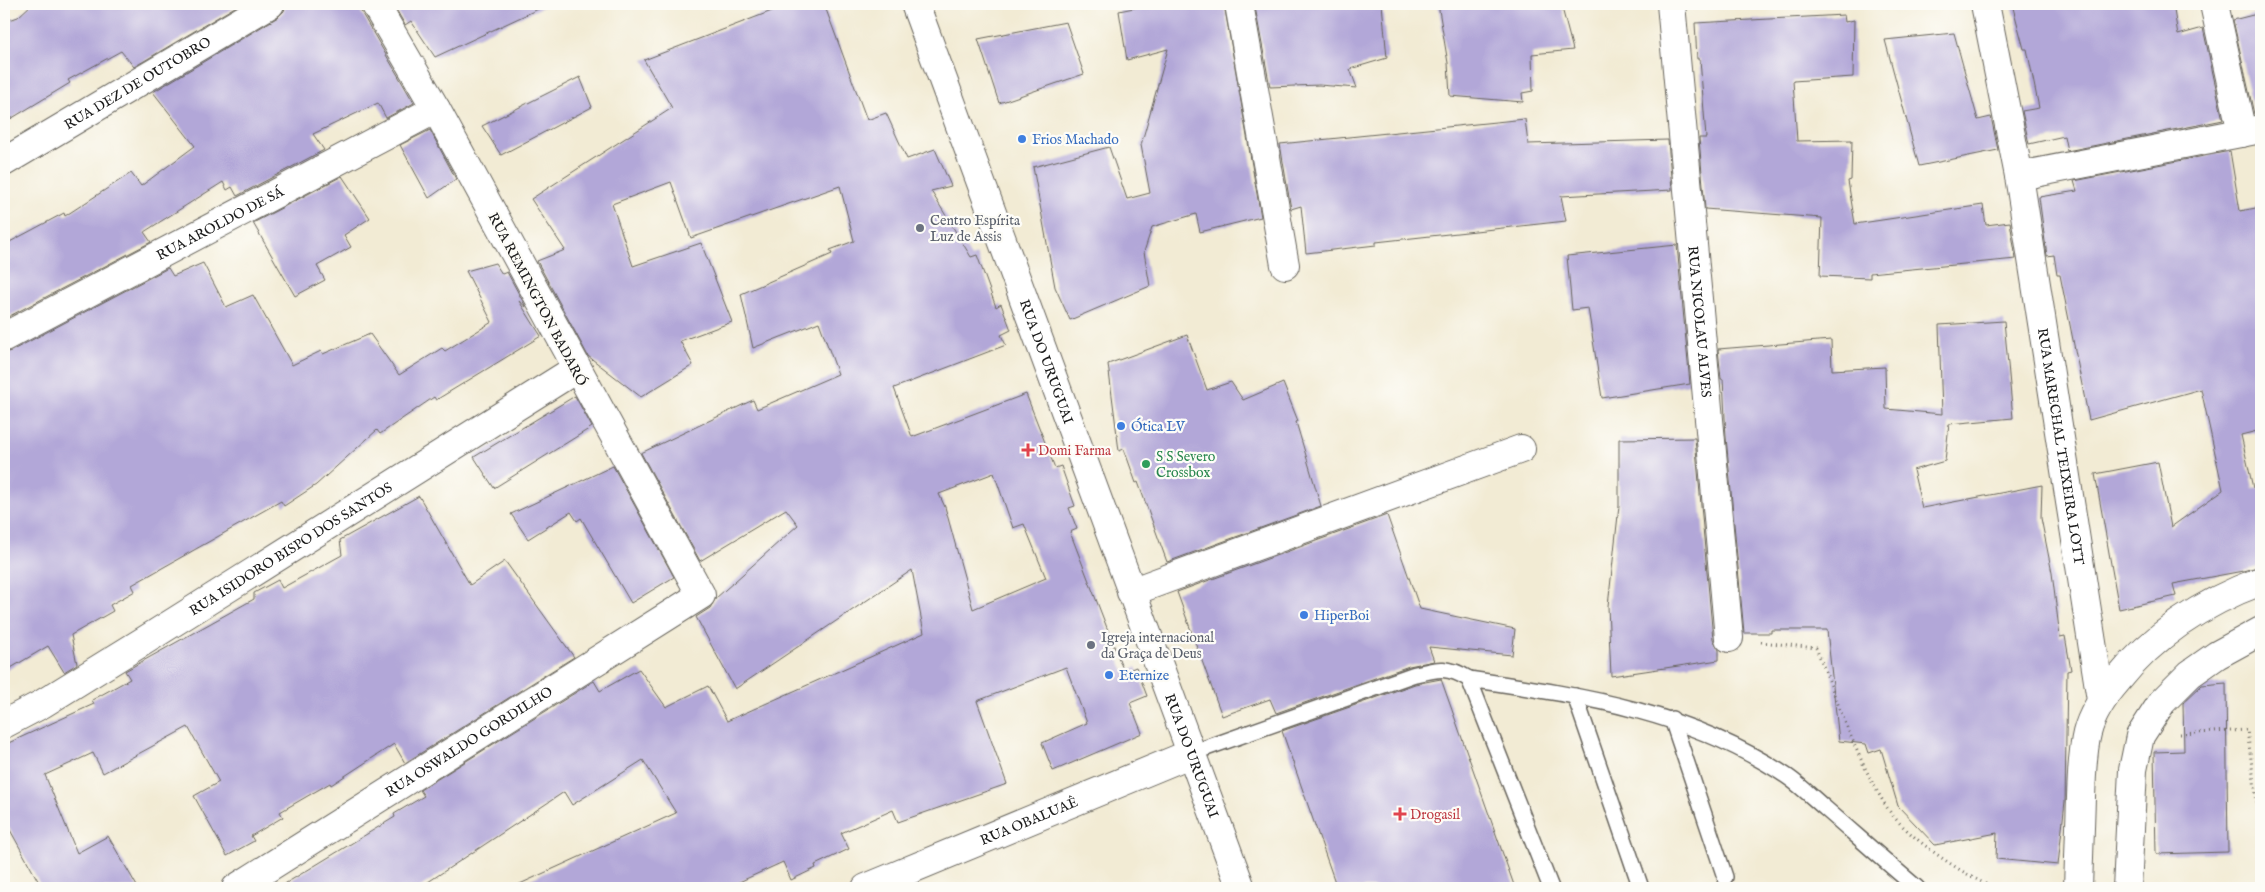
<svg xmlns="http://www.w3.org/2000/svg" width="2265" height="892" viewBox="0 0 2265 892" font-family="'IM FELL English',serif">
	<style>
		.building { fill: #b2a7d8; fill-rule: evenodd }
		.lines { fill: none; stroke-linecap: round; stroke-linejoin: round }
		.service-casing { stroke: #67645c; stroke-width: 18 }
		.minor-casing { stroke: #67645c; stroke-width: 30 }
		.tertiary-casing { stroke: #67645c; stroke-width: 30 }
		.path { stroke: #67645c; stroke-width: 3; stroke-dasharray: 1 4; stroke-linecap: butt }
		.service { stroke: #fff; stroke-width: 15 }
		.minor { stroke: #fff; stroke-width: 28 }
		.tertiary { stroke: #fff; stroke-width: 28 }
		.shop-dot { fill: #3f7fe0; stroke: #fdfcf7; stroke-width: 2 }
		.worship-dot { fill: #6b7280; stroke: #fdfcf7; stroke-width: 2 }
		.health-dot { fill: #e0444e; stroke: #fdfcf7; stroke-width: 2 }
		.leisure-dot { fill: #2e9e5b; stroke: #fdfcf7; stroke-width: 2 }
		.labels { text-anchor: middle; stroke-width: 4.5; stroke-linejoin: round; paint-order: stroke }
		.street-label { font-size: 14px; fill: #1c1c1c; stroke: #fdfcf7 }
		.shop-label { font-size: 14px; fill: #366cbe; stroke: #fdfcf7; text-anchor: start }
		.worship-label { font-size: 14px; fill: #5b616d; stroke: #fdfcf7; text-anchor: start }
		.health-label { font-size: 14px; fill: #be3a42; stroke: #fdfcf7; text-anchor: start }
		.leisure-label { font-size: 14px; fill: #27864d; stroke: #fdfcf7; text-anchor: start }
	</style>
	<rect width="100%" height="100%" fill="#fdfcf7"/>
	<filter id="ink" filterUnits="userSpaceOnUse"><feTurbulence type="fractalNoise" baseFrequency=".02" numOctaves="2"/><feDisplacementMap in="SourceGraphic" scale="10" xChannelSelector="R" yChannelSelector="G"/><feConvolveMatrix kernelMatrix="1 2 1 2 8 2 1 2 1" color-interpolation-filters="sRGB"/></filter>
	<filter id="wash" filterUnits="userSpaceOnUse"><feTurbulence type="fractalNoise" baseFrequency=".0096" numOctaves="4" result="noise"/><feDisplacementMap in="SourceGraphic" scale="20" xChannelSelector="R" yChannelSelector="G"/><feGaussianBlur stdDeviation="1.12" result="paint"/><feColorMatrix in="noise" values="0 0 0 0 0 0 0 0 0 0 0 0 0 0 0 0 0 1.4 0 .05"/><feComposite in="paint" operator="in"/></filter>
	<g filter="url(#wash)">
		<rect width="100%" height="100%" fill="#f2ebd4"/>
		<g id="blocks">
			<g class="building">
				<path d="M32 4H240L134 67 121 51 68 80 70 83 4 123V22L18 17Z"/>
				<path d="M286 4H359L361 12 414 103 386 118 378 103 313 134 324 150 237 196 232 187 227 190 223 182 144 232 151 242 4 319V245L64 213 65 216 131 173 141 186 195 146 153 92 278 17 284 11Z"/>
				<path d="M393 4H549L435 57 411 21 405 25Z"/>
				<path d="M790 4H824L867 120 886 113 907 159 935 149 951 186 931 191 971 257 977 255 996 307 1001 304 1011 330 1001 335 1006 345 894 388 912 437 1026 394 1055 468 1061 466 1075 506 1069 508 1077 529 1070 532 1124 672 1136 667 1147 696 1130 703 1142 733 1053 771 1042 743 1087 723 1066 667 977 701 1007 784 898 822 893 810 841 833 849 849 815 865 816 868 791 880 783 862 726 888H511L676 813 643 760 572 805 564 792 419 888H278L395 817 394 814 424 796 420 790 594 681 600 691 639 669 666 707 708 686 727 721 924 633 912 570 735 689 696 617 710 608 716 598 798 525 786 509 700 561 641 453 753 400 757 409 838 374 819 322 753 348 741 294 832 254 830 250 854 241 840 186 691 238 671 182 612 204 633 266 701 243 732 322 680 341 693 365 641 397 588 356 537 261 565 250 531 199 672 108 644 60ZM994 473 1013 528 1024 524 1046 578 973 609 945 507 939 494Z"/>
				<path d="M1153 4H1224L1261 217 1200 232 1196 214 1152 227 1144 252 1150 286 1070 320 1055 287 1033 167 1109 147 1127 199 1150 193 1141 145 1168 49 1127 60 1119 11Z"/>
				<path d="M1271 4H1382L1387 58 1350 69 1357 88 1319 85 1270 87 1255 7Z"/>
				<path d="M1438 4H1561L1573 50 1532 54 1533 91 1522 93 1523 102 1450 96 1448 63Z"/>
				<path d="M2012 4H2173L2178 35 2203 28 2223 120 2067 151 2064 136 2029 144 2022 111 2039 108 2027 49H2024Z"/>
				<path d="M2261 13V114H2254L2233 20Z"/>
				<path d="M1844 15 1845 22 1854 20 1853 77 1793 81 1797 141 1852 140 1851 180 1848 181 1855 224 1983 205 1986 225 2010 222 2016 259 1870 273V278L1820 276 1822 218 1705 209 1699 138H1706L1700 59H1697L1695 23Z"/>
				<path d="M1066 22 1084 74 999 103 978 39Z"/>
				<path d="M1954 33 1978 120 1991 117 1998 150 1919 166 1885 40Z"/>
				<path d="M580 77 592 107 501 155 482 126Z"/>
				<path d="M1525 119 1528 144 1668 140 1672 190 1561 196 1566 221 1376 242V245L1306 253 1301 206 1291 209 1280 144Z"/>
				<path d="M430 130 456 179 429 198 400 145Z"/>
				<path d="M2230 151 2240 211 2261 207V430L2241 435 2253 488 2261 487V566L2243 571 2173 584 2176 596 2119 609 2095 474 2158 462 2171 527 2223 490 2201 389 2089 420 2060 275H2057L2054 255 2047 256 2039 197 2077 191 2074 181Z"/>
				<path d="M342 176 370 218 344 235 351 247 317 266 325 280 295 296 253 223Z"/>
				<path d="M1677 245 1690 384 1602 398 1588 308 1572 310 1567 256Z"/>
				<path d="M203 263 226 307 253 295 292 365 321 351 323 354 370 334 399 375 442 348 445 351 492 322 466 271 495 263 502 274 507 272 526 307 519 301 541 336 436 400 434 397 380 434 377 430 316 485 284 506 281 501 132 585 135 591 110 605 113 611 71 635 77 664 64 672 48 646 4 672V353L11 351 168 268 173 276Z"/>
				<path d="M2004 321 2013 418 1949 424 1945 461 1913 470 1922 508 2042 485 2041 518 2052 573 2060 637 2065 636 2071 670 2067 671 2065 801 2058 865 1996 859 1997 833 1935 845 1898 806 1881 749 1869 753 1866 744 1839 741 1827 630H1771V633H1744L1726 437 1723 379H1721L1718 349 1831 340 1832 370 1885 367 1886 409 1942 414 1939 325Z"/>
				<path d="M1187 335 1207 390 1231 382 1243 400 1283 383 1298 421 1296 422 1321 506 1167 562 1138 482 1136 483 1124 449 1119 451 1108 364Z"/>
				<path d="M575 396 592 427 494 488 474 457Z"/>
				<path d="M1695 438 1713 639 1719 650V660L1611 676 1608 606 1619 506V439Z"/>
				<path d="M613 466 674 577 631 603 581 518 577 521 571 512 528 539 511 514Z"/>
				<path d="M419 496 470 585 505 561 574 657 405 763 394 744 331 785 330 783 280 812 283 817 251 836 254 841 227 856 194 796 219 782 188 727 103 773 93 753 45 775 77 853 108 836 138 888H42L4 819V745L94 704 92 700 130 679 125 671 254 599V593L278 580 282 588 342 555 340 540Z"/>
				<path d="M1387 515 1420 609 1515 629 1512 655 1429 647 1434 661 1409 666 1276 713 1270 699 1222 716 1177 592Z"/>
				<path d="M1441 679 1515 888H1337L1282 731 1415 684Z"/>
				<path d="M2226 683 2228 852 2156 854 2154 752 2184 751 2183 703 2202 685Z"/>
			</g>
		</g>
	</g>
	<g filter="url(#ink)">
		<use href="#blocks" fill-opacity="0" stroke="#67645c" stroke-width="1"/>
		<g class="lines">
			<defs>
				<g id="service">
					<path d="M1575 696 1641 888"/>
					<path d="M1672 719 1725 877"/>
					<path d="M1192 753 1412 675C1437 669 1446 665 1469 679"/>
					<path d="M1551 888 1469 679C1583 696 1690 711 1788 777 1801 786 1813 798 1826 809 1856 835 1886 862 1917 888"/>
				</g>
				<g id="minor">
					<path d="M1239 4 1285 265"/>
					<path id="s1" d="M1671 4 1729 638"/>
					<path id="s2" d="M1985 4 2019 176 2101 700"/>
					<path d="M2214 4 2242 133"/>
					<path id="s3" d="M4 162 270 4"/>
					<path d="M2019 176 2261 129"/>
					<path id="s4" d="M4 337 436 109"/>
					<path d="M1131 592 1521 449"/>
					<path id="s5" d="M4 724 42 704 147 639 576 369"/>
					<path id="s6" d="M236 888 701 595 436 109 375 4"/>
				</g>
				<g id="tertiary">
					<path id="s7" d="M915 4 1241 888"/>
					<path id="s8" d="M866 888 1192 753"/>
					<path d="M2078 888C2079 858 2080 828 2081 797 2082 776 2082 753 2087 733 2092 713 2104 696 2117 681 2155 633 2204 602 2261 581"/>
					<path d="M2127 888 2133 770 2140 736 2162 702 2190 674 2217 655 2261 631"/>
				</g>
			</defs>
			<use href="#service" class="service-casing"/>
			<use href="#minor" class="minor-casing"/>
			<use href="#tertiary" class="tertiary-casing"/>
			<g class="path">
				<path d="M1761 642 1816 648C1838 701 1856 760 1888 809 1907 837 1964 876 1995 888"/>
				<path d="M2180 734 2247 730 2261 832"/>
			</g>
			<use href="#service" class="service"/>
			<use href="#minor" class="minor"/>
			<use href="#tertiary" class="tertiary"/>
		</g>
	</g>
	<g class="shop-dot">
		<circle cx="1022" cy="139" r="5"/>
		<circle cx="1121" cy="426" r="5"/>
		<circle cx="1304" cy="615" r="5"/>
		<circle cx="1109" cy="675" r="5"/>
	</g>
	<g class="worship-dot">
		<circle cx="920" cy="228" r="5"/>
		<circle cx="1091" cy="645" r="5"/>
	</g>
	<g class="health-dot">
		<path d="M1025.5 442.5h5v5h5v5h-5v5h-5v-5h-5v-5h5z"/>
		<path d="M1397.5 806.5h5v5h5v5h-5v5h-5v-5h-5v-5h5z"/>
	</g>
	<circle class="leisure-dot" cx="1146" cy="464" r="5"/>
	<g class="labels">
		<g class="street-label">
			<text dy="5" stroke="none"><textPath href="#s3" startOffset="155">RUA DEZ DE OUTOBRO</textPath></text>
			<text dy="5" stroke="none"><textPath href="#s4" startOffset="244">RUA AROLDO DE SÁ</textPath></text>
			<text transform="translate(538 299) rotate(62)" y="5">RUA REMINGTON BADARÓ</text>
			<text dy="5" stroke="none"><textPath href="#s1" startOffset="319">RUA NICOLAU ALVES</textPath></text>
			<text dy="5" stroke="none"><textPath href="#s7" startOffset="381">RUA DO URUGUAI</textPath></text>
			<text dy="5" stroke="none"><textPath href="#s2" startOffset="449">RUA MARECHAL TEIXEIRA LOTT</textPath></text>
			<text dy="5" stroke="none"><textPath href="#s5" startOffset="336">RUA ISIDORO BISPO DOS SANTOS</textPath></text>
			<text dy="5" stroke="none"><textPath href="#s6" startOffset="275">RUA OSWALDO GORDILHO</textPath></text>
			<text dy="5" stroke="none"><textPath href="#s7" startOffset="801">RUA DO URUGUAI</textPath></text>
			<text dy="5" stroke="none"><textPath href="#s8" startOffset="176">RUA OBALUAÊ</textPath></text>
		</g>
		<g class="shop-label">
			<text x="1032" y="144">Frios Machado</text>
			<text x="1131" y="431">Ótica LV</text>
			<text x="1314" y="620">HiperBoi</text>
			<text x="1119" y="680">Eternize</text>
		</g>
		<g class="worship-label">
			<text x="930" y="225">Centro Espírita<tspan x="930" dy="16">Luz de Assis</tspan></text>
			<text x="1101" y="642">Igreja internacional<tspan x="1101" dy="16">da Graça de Deus</tspan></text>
		</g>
		<g class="health-label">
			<text x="1038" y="455">Domi Farma</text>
			<text x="1410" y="819">Drogasil</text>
		</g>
		<g class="leisure-label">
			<text x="1156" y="461">S S Severo<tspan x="1156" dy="16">Crossbox</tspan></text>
		</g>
	</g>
	<rect width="2265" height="892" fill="none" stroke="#fdfcf7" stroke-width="20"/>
</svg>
